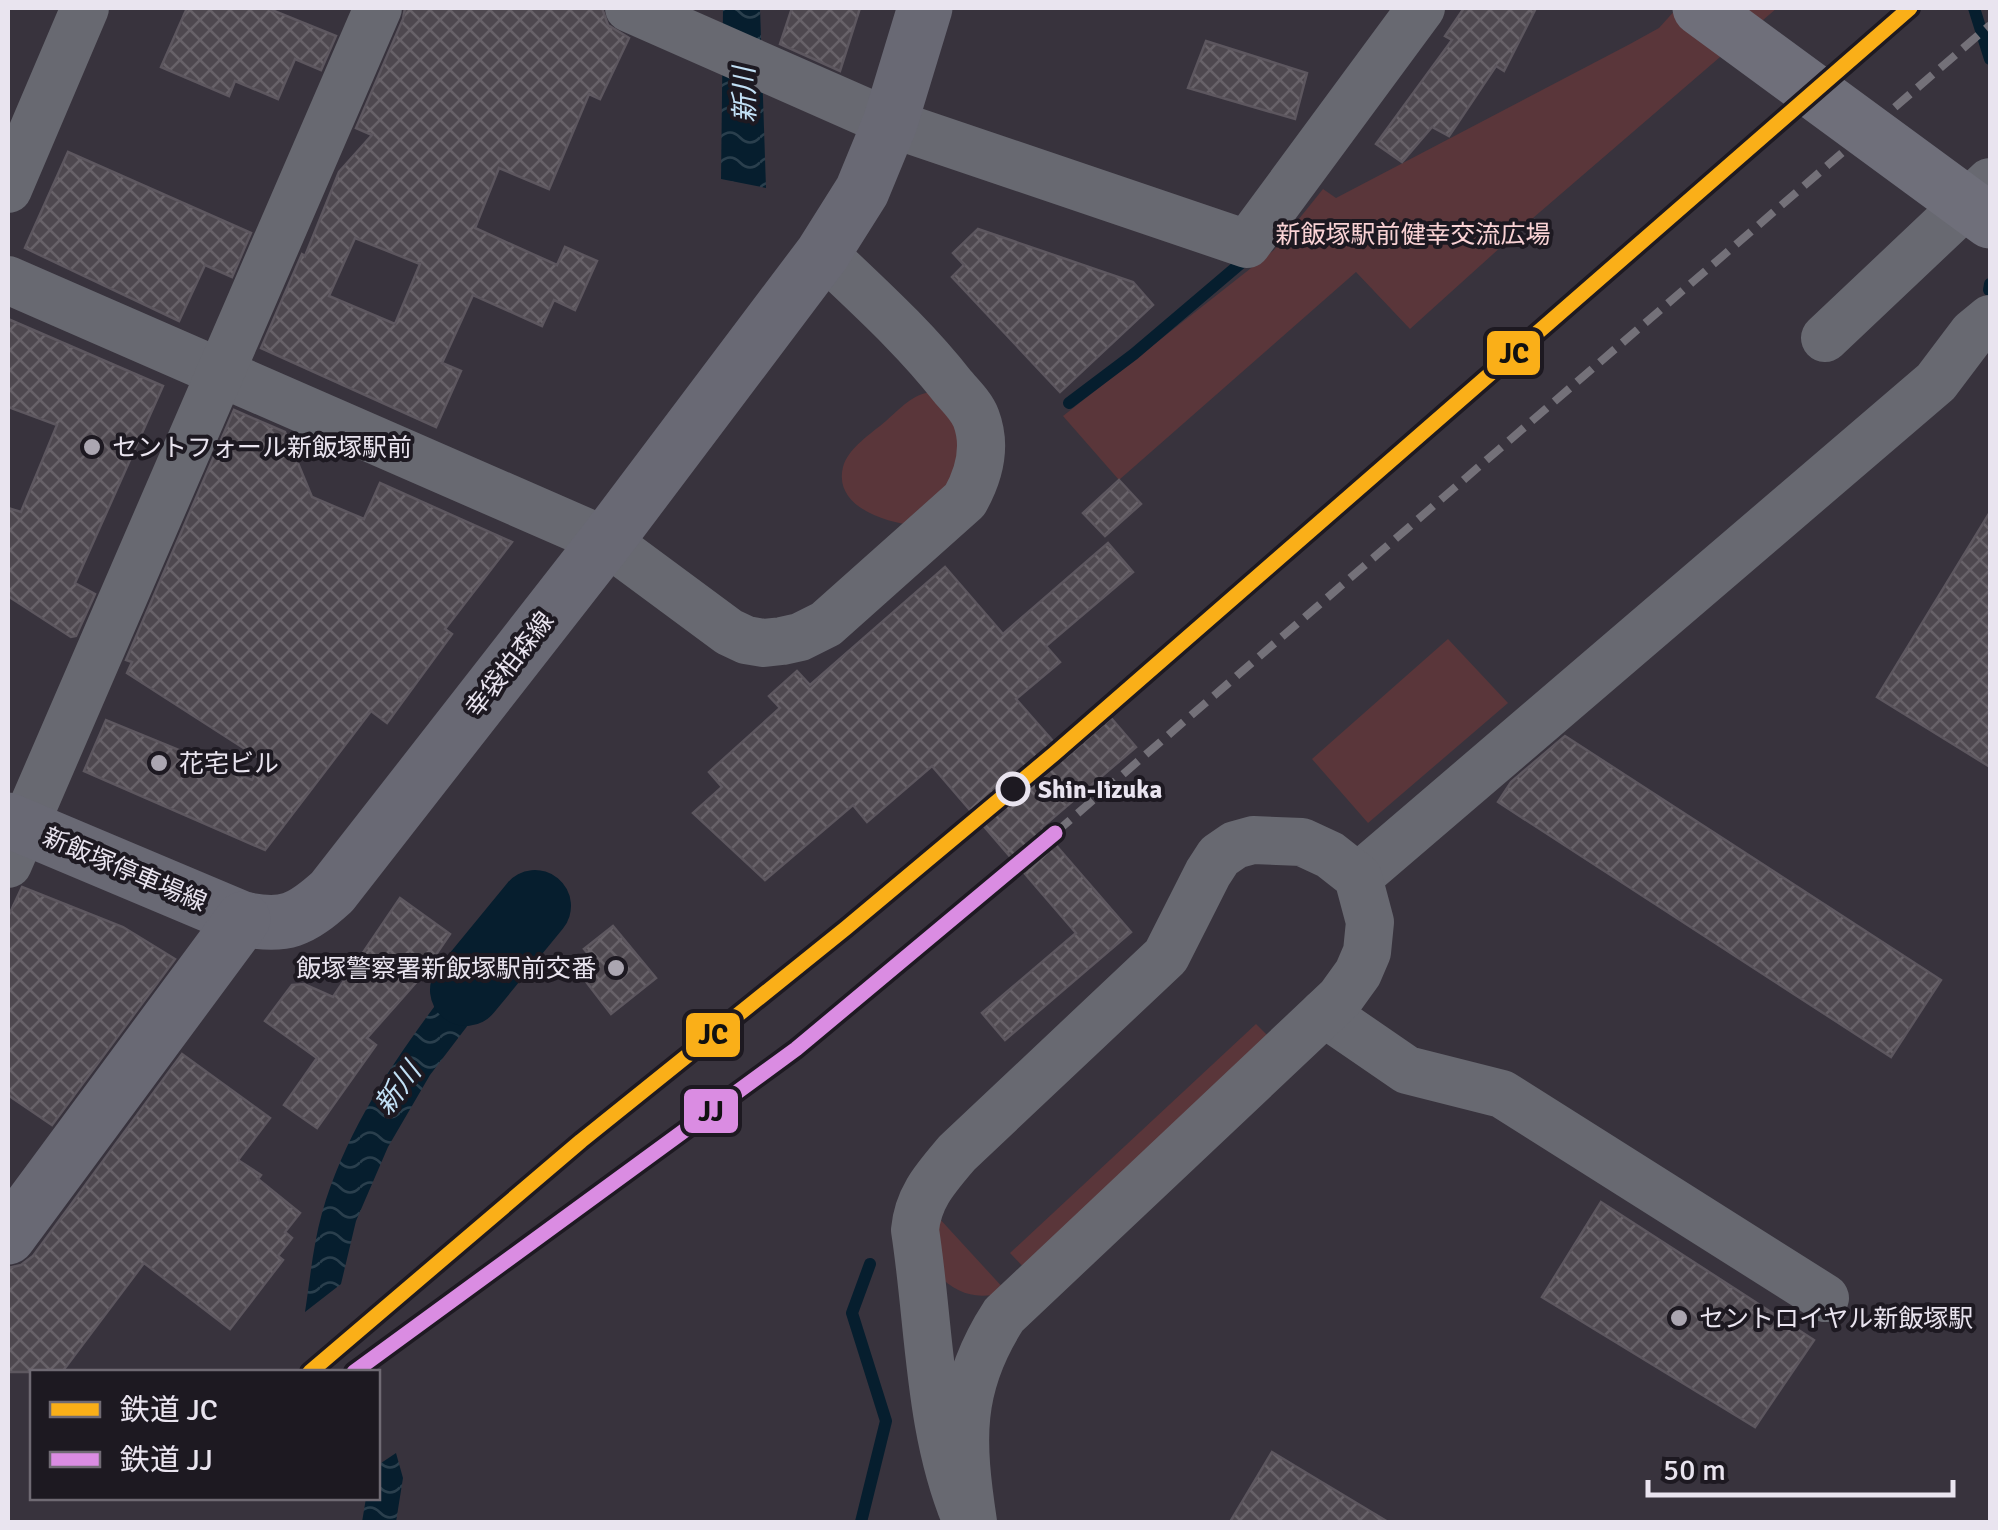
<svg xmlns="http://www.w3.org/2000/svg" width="1998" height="1530" viewBox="0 0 1998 1530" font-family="Signika,'Noto Sans JP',sans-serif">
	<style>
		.green { fill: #5a363a }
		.water { fill: url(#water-waves) }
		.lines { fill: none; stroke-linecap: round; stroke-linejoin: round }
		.stream { stroke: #061e2e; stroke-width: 12 }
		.river { stroke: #061e2e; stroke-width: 72 }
		.building { fill: url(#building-cross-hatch); stroke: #5d575f; stroke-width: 2.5; fill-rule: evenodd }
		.minor { stroke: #686971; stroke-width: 48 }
		.major { stroke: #696974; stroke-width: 55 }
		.rail { stroke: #747179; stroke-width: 8; stroke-dasharray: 20 10; stroke-linecap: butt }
		.highway-bridge { stroke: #6f6f7a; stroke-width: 55 }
		.rail-1-casing { stroke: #1d1921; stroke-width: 22 }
		.rail-2-casing { stroke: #1d1921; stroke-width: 22 }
		.rail-1 { stroke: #faaf18; stroke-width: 15 }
		.rail-2 { stroke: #da8ce2; stroke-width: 15 }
		.poi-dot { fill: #aba6b1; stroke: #1d1921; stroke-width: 4 }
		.stop-dot { fill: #1d1921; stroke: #e9e4ef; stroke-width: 5 }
		.labels { text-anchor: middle; stroke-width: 8; stroke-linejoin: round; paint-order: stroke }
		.park-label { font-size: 25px; fill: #fad3d5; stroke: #1d1921 }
		.poi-label { font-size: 25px; fill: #e9e4ef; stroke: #1d1921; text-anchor: start }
		.street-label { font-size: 25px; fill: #e9e4ef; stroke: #1d1921 }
		.stop-label { font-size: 25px; font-weight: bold; fill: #e9e4ef; stroke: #1d1921; text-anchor: start }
		.water-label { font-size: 28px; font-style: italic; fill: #c2e0f5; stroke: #1d1921 }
		.line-badge { stroke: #1d1921; stroke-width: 4 }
		.pale-badge-label { font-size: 28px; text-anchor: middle; font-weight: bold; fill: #111 }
	</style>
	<defs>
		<pattern id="water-waves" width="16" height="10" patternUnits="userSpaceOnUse" patternTransform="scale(2.5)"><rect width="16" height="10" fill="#061e2e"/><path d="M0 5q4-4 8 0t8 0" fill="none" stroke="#2a3f4d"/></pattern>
		<pattern id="building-cross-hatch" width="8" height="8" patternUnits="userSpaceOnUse" patternTransform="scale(2.5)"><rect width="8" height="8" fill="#4e484f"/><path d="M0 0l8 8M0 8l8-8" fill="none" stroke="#686269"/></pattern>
	</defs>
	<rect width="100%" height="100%" fill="#38333d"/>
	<g class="green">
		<path d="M1677 8H1777L1533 218 1410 329 1356 272 1119 480 1063 416 1274 250 1323 189 1336 198 1630 44 1659 28Z"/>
		<path d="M932 392 962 428 953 490 914 525C887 523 833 507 843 467 848 448 872 433 886 421 901 408 912 394 932 392Z"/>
		<path d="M1448 639 1508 703 1368 823 1312 759Z"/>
		<path d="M1256 1024 1275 1043 1027 1271 1010 1253Z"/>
		<path d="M938 1217 1006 1291C979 1301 958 1295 937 1274Z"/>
	</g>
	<g class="water">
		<path d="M723 8H760L766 188 721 179Z"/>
		<path d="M514 901 545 924 430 1075 388 1147 356 1221 341 1284 305 1312C310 1280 313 1245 322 1213 356 1094 443 998 514 901Z"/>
		<path d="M396 1453 403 1478 396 1522H362L366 1498H378V1465Z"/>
	</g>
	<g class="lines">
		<g class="stream">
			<path d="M1974 8 1990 59"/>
			<path d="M1989 290 1990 284"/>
			<path d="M1069 403 1134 354 1247 258"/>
			<path d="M861 1522 886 1421 852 1313 870 1264"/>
		</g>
		<path class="river" d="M466 990 535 906"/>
	</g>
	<g class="building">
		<path d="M187 8H267L336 36 321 70 295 59 278 99 235 81 229 96 161 67Z"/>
		<path d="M405 8H602L608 25 629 38 600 99 589 94 549 189 499 168 475 228 557 265 565 247 597 261 575 310 554 300 542 326 473 295 442 363 461 371 436 427 261 348 302 254 305 256 339 172 372 135 356 128 403 19ZM355 238 420 264 395 324 329 296Z"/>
		<path d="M792 8H860L840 71 780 44Z"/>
		<path d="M1464 8H1536L1504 71 1496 66 1449 136 1432 127 1402 162 1376 144 1452 40 1445 36Z"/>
		<path d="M1206 41 1307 73 1295 119 1188 88Z"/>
		<path d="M68 152 251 233 232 277 205 265 179 321 25 248Z"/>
		<path d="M978 229 1133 282 1153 305 1060 392 952 277 964 265 953 253Z"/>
		<path d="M8 319 163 386 75 583 95 594 76 636 71 637 8 596V508L21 512 57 425 8 407Z"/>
		<path d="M234 410 285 432 312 497 364 519 380 483 512 542 445 629 452 634 387 723 371 711 265 850 84 771 106 720 252 780 262 760 127 673 132 662 126 660Z"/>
		<path d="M1119 480 1141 504 1105 536 1083 513Z"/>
		<path d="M1990 512V767L1877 697Z"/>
		<path d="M1108 543 1133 572 1046 646 1060 662 1016 699 1067 757 1111 718 1136 747 1041 828 1131 932 1005 1040 982 1013 1076 933 932 766 867 822 853 805 765 880 693 813 722 787 709 772 780 708 769 696 797 671 810 685 945 567 1003 634Z"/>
		<path d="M1565 736 1941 980 1891 1057 1498 802 1511 782Z"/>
		<path d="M22 887 123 927 175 959 52 1125 8 1095V917Z"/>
		<path d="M400 898 450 934 420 978 367 1038 376 1045 317 1128 284 1105 317 1058 265 1021 292 985 304 984 333 997Z"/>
		<path d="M613 926 656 978 611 1014 584 979 599 967 584 949Z"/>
		<path d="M182 1054 270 1118 238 1160 261 1175 258 1179 300 1213 285 1232 292 1238 278 1256 283 1260 230 1329 144 1263 62 1372H8V1268L21 1265 33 1256Z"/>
		<path d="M1601 1202 1814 1340 1755 1427 1542 1297Z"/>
		<path d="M1272 1452 1310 1475 1388 1522H1230Z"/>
	</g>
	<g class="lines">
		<g class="minor">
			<path d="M629 8 890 123 1247 244 1421 8"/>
			<path d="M8 189 85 8"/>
			<path d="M8 280 606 541 729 632 746 640 764 643 782 641 800 637 826 624 965 500C979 475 987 447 976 418 972 407 961 396 953 387 914 337 868 296 823 253"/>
			<path d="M1825 338 1990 182"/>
			<path d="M8 864 378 8"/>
			<path d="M1358 877 1936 382 1973 333 1990 319"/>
			<path d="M1324 1013 1407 1070 1502 1094 1825 1298"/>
			<path d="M967 1522C928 1431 930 1327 915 1230 918 1197 936 1178 957 1153L1166 956 1208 873 1219 856 1235 845 1253 840 1302 842 1330 855 1358 877 1370 922 1367 952 1358 973 1340 998 1004 1315C957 1387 961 1442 973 1522"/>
		</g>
		<g class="major">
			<path d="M8 820 243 919C285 928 301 920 332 892L606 541 823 253 862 191 890 123 925 8"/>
			<path d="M8 1237 243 919"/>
		</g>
		<path class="rail" d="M1055 833 1990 25"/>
		<path class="highway-bridge" d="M1700 8 1990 221"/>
		<defs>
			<path id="rail-1" d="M310 1372 581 1141 846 928 1054 754 1910 8"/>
			<path id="rail-2" d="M354 1372 796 1049 1055 833"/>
		</defs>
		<use href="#rail-1" class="rail-1-casing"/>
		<use href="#rail-2" class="rail-2-casing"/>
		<use href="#rail-1" class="rail-1"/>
		<use href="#rail-2" class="rail-2"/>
	</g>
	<g class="poi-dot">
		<circle cx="92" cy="447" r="10"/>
		<circle cx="159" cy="763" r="10"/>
		<circle cx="616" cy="968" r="10"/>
		<circle cx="1679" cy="1318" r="10"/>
	</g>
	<circle class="stop-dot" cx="1013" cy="789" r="15"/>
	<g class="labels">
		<g class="park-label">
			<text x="1413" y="243">新飯塚駅前健幸交流広場</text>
		</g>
		<g class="poi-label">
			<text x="112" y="456">セントフォール新飯塚駅前</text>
			<text x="179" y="772">花宅ビル</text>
			<text x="596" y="977" text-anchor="end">飯塚警察署新飯塚駅前交番</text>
			<text x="1699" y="1327">セントロイヤル新飯塚駅</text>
		</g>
		<g class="street-label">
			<text transform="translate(509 664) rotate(-52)" y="9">幸袋柏森線</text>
			<text transform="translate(125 869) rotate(23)" y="9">新飯塚停車場線</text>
		</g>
		<g class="stop-label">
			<text x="1038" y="798">Shin-Iizuka</text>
		</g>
		<g class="water-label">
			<text transform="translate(744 95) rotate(-91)" y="10">新川</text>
			<text transform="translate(397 1088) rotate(-53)" y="10">新川</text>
		</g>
	</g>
	<g class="line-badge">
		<rect x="1485" y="329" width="57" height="48" rx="10" fill="#faaf18"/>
		<rect x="684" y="1011" width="58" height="48" rx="10" fill="#faaf18"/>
		<rect x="682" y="1087" width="58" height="48" rx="10" fill="#da8ce2"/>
	</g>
	<g class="pale-badge-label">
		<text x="1514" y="363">JC</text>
		<text x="713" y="1044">JC</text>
		<text x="711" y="1121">JJ</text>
	</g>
	<rect width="1998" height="1530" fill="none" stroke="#e9e4ef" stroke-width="20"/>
	<rect x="30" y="1370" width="350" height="130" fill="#1d1921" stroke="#6f6a73" stroke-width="2.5"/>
	<rect x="50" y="1402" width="50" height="15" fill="#faaf18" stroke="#6f6a73" stroke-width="2.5"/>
	<text x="120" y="1420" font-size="30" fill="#e9e4ef">鉄道 JC</text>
	<rect x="50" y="1452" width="50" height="15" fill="#da8ce2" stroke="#6f6a73" stroke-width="2.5"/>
	<text x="120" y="1470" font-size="30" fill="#e9e4ef">鉄道 JJ</text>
	<path d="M1648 1480v15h305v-15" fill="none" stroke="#e9e4ef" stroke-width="5"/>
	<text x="1663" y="1480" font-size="30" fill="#e9e4ef" stroke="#1d1921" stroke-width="8" paint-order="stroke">50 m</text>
</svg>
